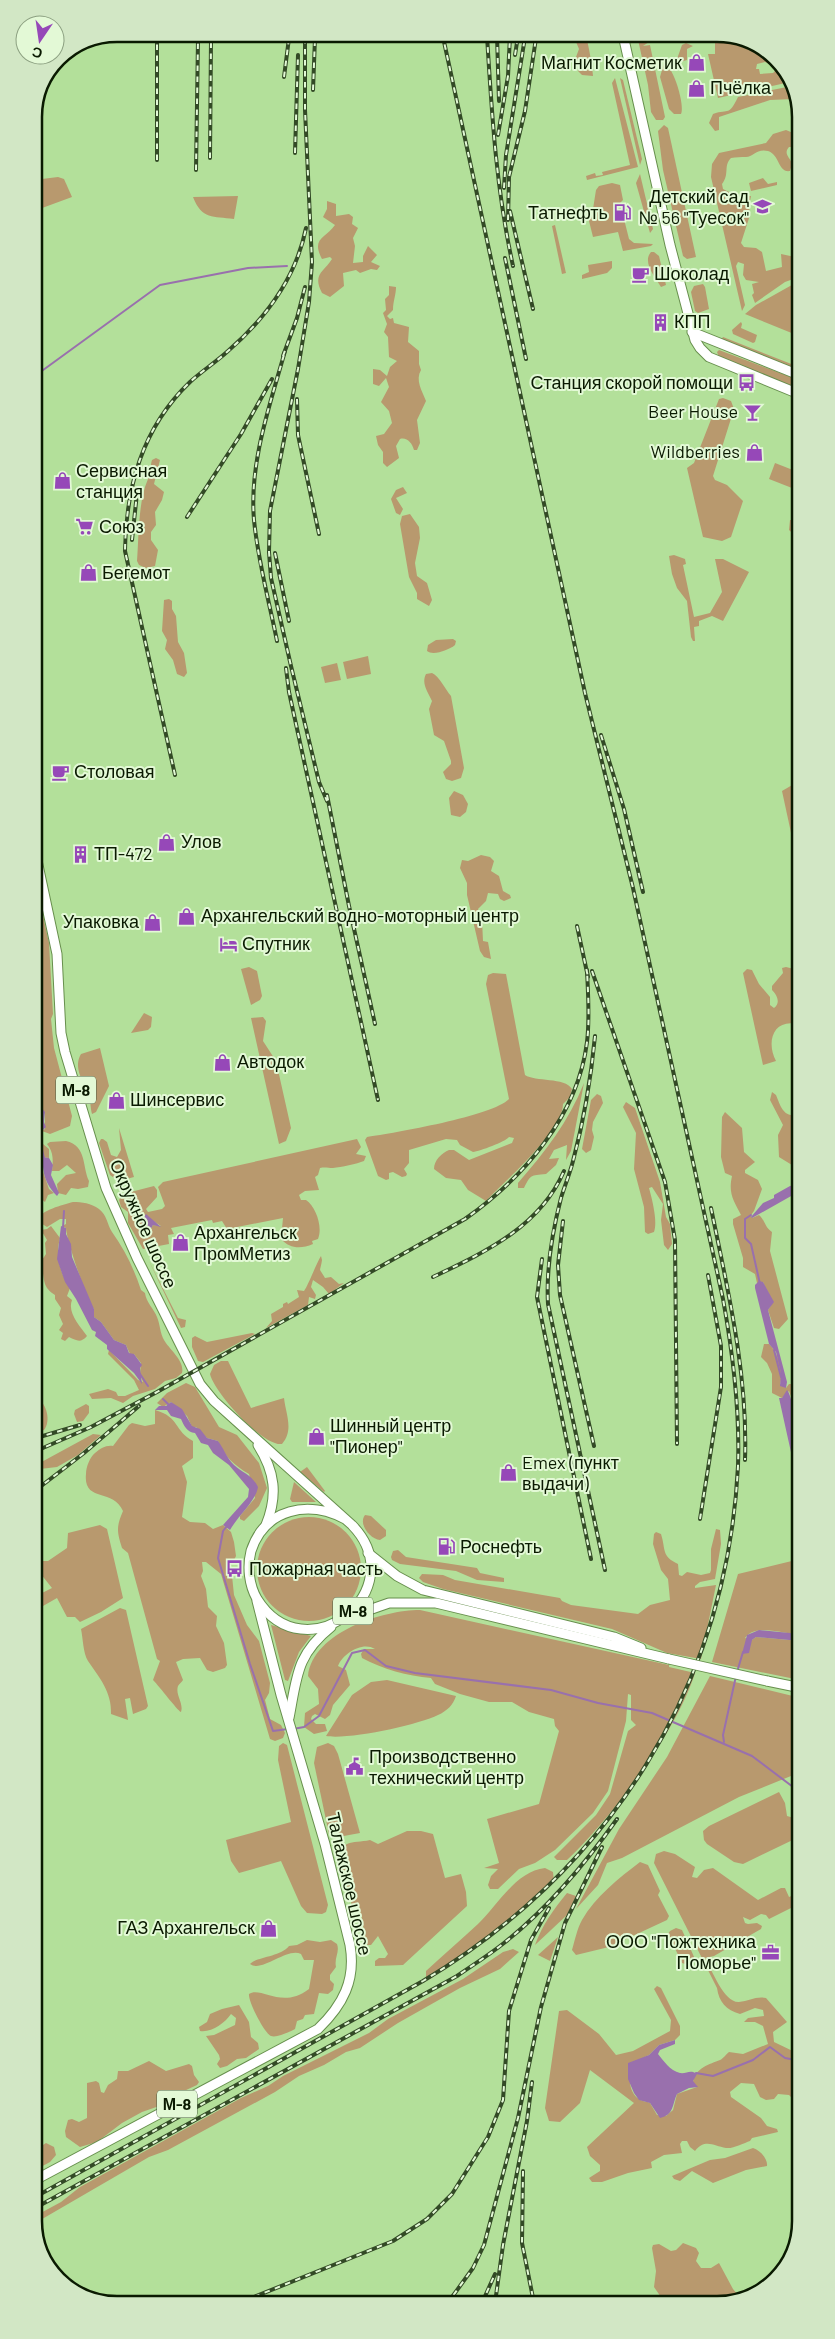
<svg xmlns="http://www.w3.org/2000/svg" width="835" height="2339" viewBox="0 0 835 2339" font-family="Barlow,sans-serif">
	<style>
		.green { fill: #b8996e; fill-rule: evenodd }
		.water { fill: #9970ad }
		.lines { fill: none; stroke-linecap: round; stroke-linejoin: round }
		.stream { stroke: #9970ad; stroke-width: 2 }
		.major-casing { stroke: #678f4d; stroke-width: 11 }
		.major { stroke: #fff; stroke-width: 9 }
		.rail-casing { stroke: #334a26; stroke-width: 4 }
		.rail { stroke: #e3f9d6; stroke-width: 2; stroke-dasharray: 5.5; stroke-linecap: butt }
		.major-bridge-casing { stroke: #678f4d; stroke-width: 11; stroke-linecap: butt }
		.major-bridge { stroke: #fff; stroke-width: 9 }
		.labels { text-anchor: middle; stroke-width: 4; stroke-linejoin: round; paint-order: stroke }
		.shield { fill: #e3f9d6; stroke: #4b5d41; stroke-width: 1 }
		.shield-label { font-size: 16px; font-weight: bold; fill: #0a1a01 }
		.poi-label { font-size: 18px; fill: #0a1a01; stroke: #e3f9d6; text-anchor: start }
		.street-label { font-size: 18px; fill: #0a1a01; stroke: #e3f9d6 }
		.rim { fill: none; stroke: #0a1a01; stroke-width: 2.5 }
	</style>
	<rect width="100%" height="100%" fill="#b3e09a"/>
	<g class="green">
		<path d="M579 35 583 40 588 35H600L587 40C590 53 592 65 593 76L582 75 578 71 579 63 576 57 579 49 574 37Z"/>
		<path d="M637 35H648L649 42 643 46 650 45 665 117 663 120H656L651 112 648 85Z"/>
		<path d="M729 36 773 54 778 64C773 68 771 64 765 62L757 64 756 69H759L760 74 773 73 780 66 786 81 790 82 718 98 708 54H715V42Z"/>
		<path d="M686 43 693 46 687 49V60L680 62 677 59 682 45Z"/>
		<path d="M664 63C674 67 685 106 681 114H674L669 109 660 77Z"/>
		<path d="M615 78 638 167 587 180 586 176 595 173 596 176 603 175 602 172 630 165 612 83Z"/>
		<path d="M620 78 623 80 642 159 640 165Z"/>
		<path d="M792 86 798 96V112L794 99 770 100 719 117V130L715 131 709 123 713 114C730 108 728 117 738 97Z"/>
		<path d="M664 125 668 128 696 257 687 259 683 256 663 170 658 131Z"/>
		<path d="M786 130 798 135V160L795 147H789C783 154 790 157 792 164L790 171C778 173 780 155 768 151 757 148 753 157 746 157 741 157 736 157 731 158 723 166 730 174 722 184L723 189 729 192 733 203 743 202 744 196H751L749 206 750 215 741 243 744 247 756 248 762 252 766 271 782 267 781 254 795 257 799 254V277L785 282 755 303 752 295 754 293 752 284 759 282 746 280 743 275 744 264 738 262 736 266 745 305 742 311 711 177 712 164 719 153 766 143 773 134Z"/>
		<path d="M640 174 653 229 650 233 636 183Z"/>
		<path d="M58 177 64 179 72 197 34 211V180Z"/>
		<path d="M763 178 768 184 777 182V185L751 191 749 183Z"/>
		<path d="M612 183 620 185 623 200 617 206 619 220 624 219 629 239 634 243 653 244 651 246 623 251 618 232 593 237 586 209H593L596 190 599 186Z"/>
		<path d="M238 196 234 219C213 216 202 220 193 197Z"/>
		<path d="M327 201 336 204V216L349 214 353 217 352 224 358 228 353 238 355 246 353 263 363 262V256L368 246 377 255 371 262 380 266 377 270 371 269 360 273 356 270 343 273 344 286 330 297 322 293C312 274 324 272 332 259L330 257 322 259C311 238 325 239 335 225L323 217 327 209Z"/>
		<path d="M555 225 566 273 562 274 552 226Z"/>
		<path d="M651 252H654L659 256 666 285 661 287C655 277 642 262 651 252Z"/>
		<path d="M612 261V268L607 273 582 279V275L589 272 588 265Z"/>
		<path d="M799 281V336L745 314 756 305Z"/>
		<path d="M703 284 705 287 709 309 698 313 695 311 691 292 694 286Z"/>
		<path d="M389 286 396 287C396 295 393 301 393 310L387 316 390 319 393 318 394 323 409 327 408 342 419 351V364L421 370C415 380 422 391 426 401L417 420 420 443 417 450H414C412 443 407 437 400 439L396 446 399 458 387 467 383 463V452L378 445 376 436 384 434 392 423 389 411 381 402 389 387 386 378 379 386 373 384V369L380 370 387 376 390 367 397 361 389 357 388 337 384 332 387 324 383 313 386 310 385 299 389 295Z"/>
		<path d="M741 322 742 324 741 328 757 335 755 342 753 343 733 334 732 330Z"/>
		<path d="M723 337 799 367V371L721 340Z"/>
		<path d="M719 350 799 380V390L719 357 717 352Z"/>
		<path d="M723 398 731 401 734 409 713 476 715 480 727 485 743 501 731 537 722 541 703 537 687 468 694 463 719 399Z"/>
		<path d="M156 458 160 460 154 484 164 492 162 500 155 512 156 525 151 532V540L158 550 155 566 146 568 139 565 137 561C139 535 138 502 148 479 151 473 150 466 152 460Z"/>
		<path d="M775 463 798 472 792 488 769 479Z"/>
		<path d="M403 487 407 493 396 498 403 509 400 515 396 513 391 499 396 490Z"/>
		<path d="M799 511V539L789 530 790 520H794Z"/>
		<path d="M410 514 419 527 420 538 415 563 417 576 427 583 432 600 429 606 417 599V593L409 577 400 524 402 516Z"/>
		<path d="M674 555 685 559 686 564 683 565 694 617 710 613 722 592 715 559H723L749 572 723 621 712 616 699 621V626L694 627 695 641H693L691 637 687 601 677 588 672 574 669 556Z"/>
		<path d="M169 599 172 601V609L176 616 178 642 184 653 187 673 184 677 177 674 173 660 165 649 167 640 162 631 164 600Z"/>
		<path d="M453 639 456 641 455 645C449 650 433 656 427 651L428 645 436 640Z"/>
		<path d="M368 656 371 674 347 679 343 662Z"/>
		<path d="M337 663 341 680 325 683 321 667Z"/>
		<path d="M432 673C440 677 445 689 451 696L464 768 461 778 452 781 446 779 443 772 451 764V761L444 741 434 735 429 709 432 701C428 692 421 684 426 674Z"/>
		<path d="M799 781V847L793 842 782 791Z"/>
		<path d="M454 791 463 795 468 804 466 812 460 817 451 815 449 798Z"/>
		<path d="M481 855 490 857 494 861 491 871 499 876 503 891 510 895 511 898 504 901 500 899 498 894 488 893 486 901 478 909 482 920 483 941 488 942 491 959 484 957 480 951 467 895V883L460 868 462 860 468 861Z"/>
		<path d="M35 880 49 943 53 1014 51 1019 54 1048 72 1116 70 1126 50 1134 42 1131 45 1129V1114L37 1102 42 1088 35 1079Z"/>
		<path d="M249 967 257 971 262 996 260 1000 251 1005 241 969Z"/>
		<path d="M786 967 794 969 800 974V1021L797 1024C773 1019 766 1042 776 1061L763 1065 743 973 747 969 752 970 759 984 770 997V1005L774 1008C781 1003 777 995 772 990V986L783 973 782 968Z"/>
		<path d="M493 973 506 974 525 1075C535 1082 565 1077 572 1089L570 1097 563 1104C563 1131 504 1182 486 1201L468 1190 461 1180 446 1178 434 1169C434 1160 442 1153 449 1150H454L469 1160 512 1143 514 1138 509 1137C505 1142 480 1151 473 1152L460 1145 457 1140 446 1139 409 1150V1163L404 1169 407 1174 406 1176 402 1177 393 1172 389 1173V1179L386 1180 378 1176 365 1140 367 1137C394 1133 493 1116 509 1099L486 984 488 975Z"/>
		<path d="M144 1013 152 1017 151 1027 148 1030 131 1033Z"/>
		<path d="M263 1017 266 1021 263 1041 276 1061 291 1128 286 1141 279 1144 251 1018Z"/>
		<path d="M100 1048 109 1086 96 1112 92 1114C90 1107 91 1099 88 1093 83 1081 73 1067 81 1054Z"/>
		<path d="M584 1083 571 1151 566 1160 567 1145 554 1150 549 1159 559 1158 556 1165 546 1174C530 1176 531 1174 524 1188H518V1183C545 1152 569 1121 584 1083Z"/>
		<path d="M772 1092 776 1095C781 1107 783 1118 800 1115V1170L779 1157 778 1135 783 1125 770 1100Z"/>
		<path d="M597 1094 601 1096 603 1103 593 1122 592 1130 594 1137 591 1150 586 1153 582 1149 591 1100Z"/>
		<path d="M626 1102 635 1108 660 1182 666 1217 670 1224 672 1244 668 1250 664 1245 661 1220 663 1204 652 1187 649 1188C652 1199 658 1222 654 1232L648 1234 645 1232 644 1207 634 1169 636 1133 623 1107Z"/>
		<path d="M725 1112 742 1128 744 1152 755 1162 745 1170V1173L758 1180 762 1189 754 1211 751 1215 752 1218 759 1215C765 1220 765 1228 772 1232L770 1251 788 1319 779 1329 774 1328 768 1310C776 1300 767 1293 763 1282L757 1283 755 1274 743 1267V1258L733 1224V1219L741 1215C734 1201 728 1194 732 1176L725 1173 721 1157 722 1117Z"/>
		<path d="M119 1128 134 1177 119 1181 110 1175 99 1143 101 1139H103L107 1142 111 1155 117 1157 121 1150Z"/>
		<path d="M357 1139 361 1147 356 1154 366 1156 364 1161C357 1164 341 1167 333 1168 328 1168 325 1167 320 1168L318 1175 315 1177 319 1190 305 1191 299 1195 301 1200H306C316 1207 323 1227 318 1239L312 1241 313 1244C301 1249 290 1249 281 1239L283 1218 227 1229 222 1221 213 1223 212 1220 171 1228 174 1234 168 1235 169 1244 143 1249 128 1223V1212L121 1207 119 1200 123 1194 154 1186 157 1190V1197L146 1209 148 1212 162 1209 165 1206 158 1187 163 1182ZM144 1215 161 1226 153 1225 149 1232H144L142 1226Z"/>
		<path d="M66 1141C87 1146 82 1166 89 1181L88 1187 78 1189 71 1188 66 1195 58 1193 57 1184 66 1175 76 1173 67 1165 59 1171H52C53 1161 54 1153 47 1144L50 1142Z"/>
		<path d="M43 1144 49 1149V1158L43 1157 40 1163 49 1189 54 1193 48 1195 45 1202 40 1198 35 1202V1190L39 1187 35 1182V1146Z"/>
		<path d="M73 1202C82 1202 91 1203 99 1209 107 1215 107 1224 112 1232 125 1250 134 1269 141 1290L145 1293C146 1302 154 1309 157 1317 160 1324 160 1333 164 1340 169 1349 185 1361 182 1373L176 1378 165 1381 155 1389 133 1396 123 1403 111 1398 92 1399 89 1394 108 1389 116 1392 118 1396H125L139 1390 134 1380 108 1354 109 1350 138 1380 143 1382 140 1374 141 1363 134 1354H130L126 1345 114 1340 101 1322 94 1317V1309C87 1301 66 1238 66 1228L62 1226 66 1224V1219H60L47 1227 36 1220C42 1210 62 1205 73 1202Z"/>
		<path d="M51 1226 60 1238C55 1255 60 1273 70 1288L67 1296 72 1300C67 1313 80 1326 87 1336 81 1343 77 1341 69 1337L65 1341 61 1339 63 1333 59 1330 63 1324 59 1315 61 1308 55 1299V1295C40 1286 46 1276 40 1263L46 1254 45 1243 47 1240 41 1230 47 1229Z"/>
		<path d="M321 1256 322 1260C320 1274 318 1266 325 1278L331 1277 339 1284 344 1283 329 1294 323 1287 313 1280 311 1287 316 1295 315 1299 309 1297 308 1305 266 1328 272 1321 271 1314 283 1307V1304L287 1302 288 1304 299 1297 297 1290 304 1291C308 1286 316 1264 321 1256Z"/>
		<path d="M149 1261 178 1318 186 1320 185 1327 181 1328Z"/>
		<path d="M252 1333 255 1334 203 1362 198 1361 192 1347V1338L195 1336 207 1342Z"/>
		<path d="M764 1344H769C778 1352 784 1372 780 1384L786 1388 789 1384H796L798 1382 791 1367 793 1354H800V1395L795 1393 793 1402 789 1391 782 1398 772 1393V1374L767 1363 761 1357Z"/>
		<path d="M221 1361H228L251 1408 284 1398C286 1415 294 1430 282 1444 263 1447 214 1392 210 1374L214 1365Z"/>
		<path d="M186 1383 195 1387 219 1427 237 1435 259 1463 267 1488 259 1506 244 1521 240 1519V1516L255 1498 249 1474C235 1466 224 1456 218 1441L207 1438 196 1427H192L187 1416 171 1402 163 1407 157 1403 167 1393Z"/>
		<path d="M37 1398C47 1404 51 1421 44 1430L36 1432V1400Z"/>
		<path d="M86 1404 89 1406V1413L83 1421 77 1422 74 1414 75 1410Z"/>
		<path d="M155 1410C180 1417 174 1431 193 1441V1458L182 1466 187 1482 182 1517 190 1522 205 1523 213 1529 223 1525 231 1532 234 1542 236 1556 231 1566 234 1595 247 1625 259 1641 270 1683 269 1693 265 1700 270 1719 281 1725 285 1733 283 1738 275 1741 270 1739 221 1574 206 1562H202L203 1571 201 1576 206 1589 208 1607 217 1616 216 1626 224 1643 227 1665 225 1668 213 1672 207 1670 200 1658 183 1659 176 1662 183 1680C182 1682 179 1684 178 1686 175 1695 184 1703 181 1712 177 1710 160 1687 153 1680L160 1661 157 1659 128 1553 122 1548C117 1532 116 1527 123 1511 113 1488 83 1503 86 1474 86 1467 90 1457 95 1453 101 1448 106 1445 113 1446L129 1425 132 1423 145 1426 155 1424Z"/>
		<path d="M93 1434 101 1435 78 1455 57 1467 40 1469 36 1482V1465Z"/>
		<path d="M307 1467 325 1491 324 1492 300 1472Z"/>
		<path d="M294 1482 316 1502H292L290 1499Z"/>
		<path d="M365 1515 371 1516 386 1530V1536L380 1540C370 1539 358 1524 365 1515Z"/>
		<circle cx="309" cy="1569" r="52"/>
		<path d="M100 1525 107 1529 123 1598 101 1612 80 1622 75 1617H67L57 1598 36 1610V1596L52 1588 36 1568 41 1558 42 1561H48L67 1548 68 1533Z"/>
		<path d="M716 1529 720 1530 721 1544 715 1579 700 1582 695 1586V1588L716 1585 701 1659 667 1653 612 1629 443 1589 423 1582 419 1578 422 1574 443 1575 455 1580 560 1598 562 1601 571 1605 638 1614 650 1605 670 1600 668 1579 661 1570 653 1544 654 1534 656 1532 661 1534C666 1550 661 1556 678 1564L679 1575 682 1576 687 1572 701 1575 710 1573 711 1570V1549Z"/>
		<path d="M398 1550 406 1557 477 1568 480 1573 504 1578V1582L477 1580 456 1571 400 1564 392 1560 391 1557 393 1551Z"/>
		<path d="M800 1559V1634C784 1635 756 1622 745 1638L752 1640 756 1637 800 1641V1680L712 1662 738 1574Z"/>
		<path d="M120 1608 126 1610 148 1706 146 1709 133 1714 130 1698 125 1699 128 1720 111 1714C112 1692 99 1677 88 1661 83 1653 83 1638 81 1629Z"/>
		<path d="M420 1610 669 1665V1667L695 1673C677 1731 611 1819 567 1860H557L554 1857 596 1815 610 1794 628 1731 636 1725 631 1720V1695L628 1694 626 1721 608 1791 593 1813 555 1850 535 1863 519 1869 498 1889H490L488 1885 491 1876 498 1869 484 1868 499 1863 487 1819 539 1804 559 1731 555 1726 554 1719 529 1712 512 1702H489L460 1694 435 1684 431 1678C407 1676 383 1669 362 1658L361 1654 364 1649H375C363 1641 343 1653 338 1666L346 1670 350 1685 333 1705 330 1715 325 1719 315 1714 312 1716 311 1719 316 1724H325L327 1731 314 1734 304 1727 305 1713 319 1704 318 1689 308 1676C313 1632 383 1610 420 1610Z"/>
		<path d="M271 1625 311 1636 299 1652 288 1681 285 1680Z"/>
		<path d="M710 1676 801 1698V1769L791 1776 739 1797 622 1858 607 1863 598 1885 576 1909 619 1829 667 1757Z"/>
		<path d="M387 1680 456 1696C453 1705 447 1711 438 1715 418 1725 348 1740 326 1736L352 1695 371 1682Z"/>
		<path d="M283 1743 287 1745 328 1905 326 1912 322 1914 307 1913 301 1906 281 1861 239 1873 231 1861 226 1840 291 1822 278 1760 279 1746Z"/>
		<path d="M328 1743 334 1746 338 1754 360 1833 333 1838 329 1834 314 1763 317 1747Z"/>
		<path d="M779 1792 785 1803 787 1816 801 1820V1836L743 1864 734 1862 707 1844 704 1840 703 1831 709 1826Z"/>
		<path d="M407 1831H421L433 1834 445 1878 461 1874 466 1892 467 1906 403 1965 375 1966V1961L379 1958H385L388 1954 378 1936 371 1945H366L362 1941 365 1936 361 1914 360 1912 353 1911C349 1905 353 1899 351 1892 348 1887 344 1884 342 1879 340 1875 342 1869 341 1864 338 1838 352 1844 370 1840L378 1844Z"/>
		<path d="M664 1851 675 1854 695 1867 692 1877 697 1878 704 1870 713 1868 758 1900 781 1888H785L789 1897 801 1892V1903L769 1919 766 1915 761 1914 750 1920 743 1917 745 1923 748 1924 757 1923 762 1926 761 1929 714 1956 705 1958C712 1970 724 2003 739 2002 749 2001 756 1996 766 1998L787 2022 773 2032 774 2042 801 2055V2120L792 2113 794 2100 789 2095 778 2094 774 2099 766 2100 760 2097 754 2084 741 2083 730 2092 731 2097 761 2118 767 2126 777 2129 778 2132 752 2138 750 2141C744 2143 733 2149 726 2148 714 2146 705 2138 695 2151L690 2147 687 2141H682L680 2144 682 2153 664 2155 651 2162 652 2168 628 2173 602 2182H592L589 2178 600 2171V2165L590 2156 587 2147 634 2103 590 2070 580 2103 560 2122 549 2121 545 2108 559 2011 567 2010 599 2034 616 2055 633 2051 670 2031 671 2020 654 1989 657 1986 661 1988 680 2026V2035L675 2040 659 2045 649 2055 628 2065C631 2076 627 2091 639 2099 642 2102 647 2101 650 2103L657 2115 666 2116 673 2110 677 2094 697 2087 693 2082C695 2068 710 2064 720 2060 723 2059 726 2054 729 2052L743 2054 768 2044 763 2026 755 2022H744L748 2018 764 2016 763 2010 755 2008 740 2014C726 2010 719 2002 717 1988L654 1863 656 1854Z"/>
		<path d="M640 1862 648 1865 660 1891 658 1895 669 1916 667 1920 609 1947 576 1955 572 1950C575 1940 577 1929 582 1920 595 1897 619 1878 640 1862Z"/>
		<path d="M545 1868 553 1872 554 1882C515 1917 473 1948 430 1979L426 1977V1971C443 1955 461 1940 478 1924 498 1905 516 1871 545 1868Z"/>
		<path d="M567 1893 576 1896 567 1915 535 1945C542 1925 554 1909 567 1893Z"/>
		<path d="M676 1928 682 1930 695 1959 688 1965 682 1963 668 1934 670 1931Z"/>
		<path d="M558 1937 550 1961 538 1955Z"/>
		<path d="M307 1940 320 1942 331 1940 337 1944C340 1952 334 1958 336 1967L330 1975V1980L334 1984 333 1990 328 1994 319 1993 314 2014 305 2015 303 2019 297 2021 295 2029C289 2032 277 2038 271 2036 264 2033 248 2001 249 1994 261 1986 282 2010 309 1989L314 1960H304L301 1954C287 1947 262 1973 250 1964 256 1957 280 1957 289 1946L297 1945Z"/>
		<path d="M513 1949 519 1952 500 1969 460 1988 398 2023 360 2048 346 2052 324 2065 299 2076 275 2092 168 2150 149 2157 37 2222V2215L61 2202 80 2187 241 2098 268 2086 283 2076 369 2033 388 2019 463 1979 503 1952Z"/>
		<path d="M239 2005 249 2022 251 2037 258 2043 259 2049 246 2058 237 2059 227 2066 220 2068 217 2064 220 2059 219 2055 206 2036 214 2035 235 2025 236 2018 231 2014C225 2023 211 2033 200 2031L199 2027 207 2022 210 2014 222 2009Z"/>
		<path d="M149 2061 166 2071 189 2064 192 2066 194 2075 199 2082 197 2085 171 2097 165 2104 142 2112 122 2123 97 2142 80 2147 66 2137 65 2131 68 2120 72 2119 79 2122 87 2118V2083L96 2081 99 2083 101 2092 104 2093 108 2085 117 2079 118 2071H128Z"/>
		<path d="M46 2143 54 2147 56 2155 50 2162 37 2169V2149Z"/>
		<path d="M753 2148C760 2150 768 2159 767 2166L746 2170 713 2183 692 2171 680 2181 674 2179 672 2176 710 2160 725 2158Z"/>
		<path d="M683 2243 696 2248 699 2253 696 2261 701 2268H711L719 2263 733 2289 742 2300 739 2302 665 2303 654 2287 656 2271 652 2248 653 2245 659 2244 671 2251 676 2250Z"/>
	</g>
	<g class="water">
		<path d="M35 1079 42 1088 37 1102 45 1112 44 1122 46 1127 42 1131 35 1128Z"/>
		<path d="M43 1157 49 1158 53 1165 51 1175 59 1193 57 1196C49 1188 44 1179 43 1167L40 1164Z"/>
		<path d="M800 1184V1191L752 1218 751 1217 763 1203 774 1198V1195L790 1186Z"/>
		<path d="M146 1214 161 1227 153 1225 149 1232H144L142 1221Z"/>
		<path d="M61 1226 66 1228V1234L71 1244 72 1257 94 1309V1317L101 1322 114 1340 126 1345 129 1353 134 1354 142 1365 140 1368 142 1384 134 1373 107 1349V1345L95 1336 96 1332 92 1330 76 1299 65 1282 57 1259Z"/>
		<path d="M759 1281 763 1282 774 1302 768 1310 787 1382 786 1388 780 1386 781 1373 776 1352 769 1344 755 1288V1285Z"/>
		<path d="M787 1390C792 1396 796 1421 796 1431L799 1433 800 1438V1493L779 1398H782Z"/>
		<path d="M171 1402 182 1409 192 1426 200 1429 207 1438 218 1441C223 1447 226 1457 234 1465 243 1473 252 1475 258 1487 256 1501 238 1516 230 1530L223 1525 248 1497 249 1489 229 1465 213 1453 208 1445 201 1443 195 1433C187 1432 184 1426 181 1419L171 1416 167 1410H155L159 1406H166Z"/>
		<path d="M759 1630 800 1634V1641L756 1637 752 1640 749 1653 742 1654 747 1635Z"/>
		<path d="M675 2040V2044L660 2050 658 2054C663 2060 670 2071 680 2073 687 2074 690 2069 697 2074L693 2081 698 2087 689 2088 677 2094C672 2105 674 2115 660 2118L650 2103 639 2100 634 2093 628 2079V2063L649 2055 659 2045Z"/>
	</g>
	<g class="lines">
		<g class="stream">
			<path d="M34 372 39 373 160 285 248 268 287 266"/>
			<path d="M41 1146 44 1158"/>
			<path d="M751 1215 745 1219V1238L751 1244 760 1284"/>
			<path d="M63 1228 64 1211"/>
			<path d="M774 1350 781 1377"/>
			<path d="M140 1374 148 1386"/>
			<path d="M163 1399 169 1405"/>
			<path d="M227 1526 223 1531 218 1558 250 1664 273 1731 288 1729"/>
			<path d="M737 1672 743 1652"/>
			<path d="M293 1729 304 1727 319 1716 352 1653 365 1650 386 1666 415 1673 551 1690 598 1703 652 1713 752 1756 801 1793"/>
			<path d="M724 1742 723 1735 736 1676"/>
			<path d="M696 2073 713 2076 753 2060 770 2047 785 2058 801 2061"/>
		</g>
		<defs>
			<g id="major">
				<path d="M623 35 670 245 695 340 700 348 709 357 799 394"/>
				<path d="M692 332 799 375"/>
				<path d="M35 851 57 954 61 1033 65 1052 106 1188 137 1258 200 1384 214 1401 352 1525C415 1590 305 1676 257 1599 249 1585 247 1567 251 1551 265 1508 309 1500 345 1519"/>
				<path d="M258 1445C275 1472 278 1495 266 1525"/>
				<path d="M368 1553 397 1576 423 1590 614 1637 641 1648"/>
				<path d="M349 1617 389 1603H436L669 1659"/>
				<path d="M767 1681 801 1688"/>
				<path d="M289 1718C297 1677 296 1655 331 1627"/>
				<path d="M37 2179 318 2029C343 2005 356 1980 350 1945L325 1844 281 1695 257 1601"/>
			</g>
		</defs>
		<use href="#major" class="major-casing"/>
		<use href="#major" class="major"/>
		<defs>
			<g id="rail">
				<path d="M487 36C492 116 496 188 513 266"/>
				<path d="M497 36 499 101"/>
				<path d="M305 38V110L312 262 309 302 298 369 270 511 269 552 271 578 291 666 319 782 327 801"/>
				<path d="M515 55 518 36"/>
				<path d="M284 77 289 38"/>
				<path d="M313 90 315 38"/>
				<path d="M498 135 508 76 510 36"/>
				<path d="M295 153 298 55"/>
				<path d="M210 158 211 39"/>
				<path d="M157 160V39"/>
				<path d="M196 170 198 39"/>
				<path d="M504 188 506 155 525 37"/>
				<path d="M510 211 533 309"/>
				<path d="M508 220 509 177 525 111 536 38"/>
				<path d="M505 258 526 359"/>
				<path d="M283 356 297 318 305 287"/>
				<path d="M297 399 298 435 319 534"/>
				<path d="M187 517 241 434 272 379"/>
				<path d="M132 540 137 493"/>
				<path d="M275 553 289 621"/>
				<path d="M277 641C269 601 258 561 254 520 249 463 270 405 285 351"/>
				<path d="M286 668 289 692 378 1100"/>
				<path d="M601 735 624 809 643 892"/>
				<path d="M175 775 125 551C126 487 142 428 190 382 202 371 216 362 228 351 266 318 296 278 306 228"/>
				<path d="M327 795 349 906 375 1024"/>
				<path d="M577 926 588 977"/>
				<path d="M592 971 665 1182 675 1240 677 1444"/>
				<path d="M595 1036C591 1078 584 1120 573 1161 570 1173 565 1185 561 1198 552 1233 546 1268 548 1304L605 1570"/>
				<path d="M711 1208C728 1291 748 1374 745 1460"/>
				<path d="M563 1221 558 1265 560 1295 594 1446"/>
				<path d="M542 1259 537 1297 591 1559"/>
				<path d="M433 1277C485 1252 540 1227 564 1171"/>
				<path d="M36 1438 80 1425"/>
				<path d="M36 1451 91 1427 157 1392 465 1219C523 1178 578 1116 587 1042 590 1018 588 994 587 970"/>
				<path d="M36 1490 84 1453 139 1406"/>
				<path d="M700 1519 721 1387V1346L708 1275"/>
				<path d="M523 2171 522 2243 534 2303"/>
				<path d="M37 2196 423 1981C610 1869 727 1686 738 1466 740 1410 733 1354 723 1299L633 888 585 693 443 37"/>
				<path d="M37 2207 457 1976C473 1965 489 1955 504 1943 547 1909 585 1864 617 1819"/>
				<path d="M482 2303 495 2274"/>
				<path d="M495 2303 503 2245 527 2121 532 2082"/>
				<path d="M447 2304 473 2268 484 2245 518 2118 541 2007 565 1923 602 1847"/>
				<path d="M234 2305 393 2241 427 2219 452 2194 488 2137 503 2100 509 2011 531 1940 549 1908"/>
			</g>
		</defs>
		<use href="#rail" class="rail-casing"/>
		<use href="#rail" class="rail"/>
		<defs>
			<path id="major-bridge" d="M669 1659 767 1681"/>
		</defs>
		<use href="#major-bridge" class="major-bridge-casing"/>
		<use href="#major-bridge" class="major-bridge"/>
	</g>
	<defs>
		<symbol id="shop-bare" viewBox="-9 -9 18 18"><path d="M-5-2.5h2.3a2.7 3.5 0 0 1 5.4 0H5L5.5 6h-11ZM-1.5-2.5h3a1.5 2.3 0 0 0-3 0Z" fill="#9648b8" stroke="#e3f9d6" stroke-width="2.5" paint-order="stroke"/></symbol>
		<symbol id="school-bare" viewBox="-9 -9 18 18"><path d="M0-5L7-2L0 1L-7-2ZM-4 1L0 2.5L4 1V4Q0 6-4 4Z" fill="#9648b8" stroke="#e3f9d6" stroke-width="2.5" paint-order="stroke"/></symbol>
		<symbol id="fuel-bare" viewBox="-9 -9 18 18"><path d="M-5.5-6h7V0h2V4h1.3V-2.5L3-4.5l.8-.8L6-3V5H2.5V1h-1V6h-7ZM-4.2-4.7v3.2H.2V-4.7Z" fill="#9648b8" stroke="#e3f9d6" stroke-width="2.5" paint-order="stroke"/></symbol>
		<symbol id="cafe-bare" viewBox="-9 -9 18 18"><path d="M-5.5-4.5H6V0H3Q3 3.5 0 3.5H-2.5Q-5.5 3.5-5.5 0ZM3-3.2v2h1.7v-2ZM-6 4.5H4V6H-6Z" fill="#9648b8" stroke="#e3f9d6" stroke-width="2.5" paint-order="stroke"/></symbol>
		<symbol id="building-bare" viewBox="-9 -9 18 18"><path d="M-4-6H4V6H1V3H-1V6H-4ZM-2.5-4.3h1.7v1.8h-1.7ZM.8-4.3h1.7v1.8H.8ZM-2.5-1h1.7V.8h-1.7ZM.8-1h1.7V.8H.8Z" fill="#9648b8" stroke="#e3f9d6" stroke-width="2.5" paint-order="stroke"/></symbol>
		<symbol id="bus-bare" viewBox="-9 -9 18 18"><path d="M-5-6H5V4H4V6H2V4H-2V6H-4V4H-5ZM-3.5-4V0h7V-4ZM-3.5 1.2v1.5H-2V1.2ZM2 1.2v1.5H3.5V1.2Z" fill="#9648b8" stroke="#e3f9d6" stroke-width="2.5" paint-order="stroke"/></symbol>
		<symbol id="bar-bare" viewBox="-9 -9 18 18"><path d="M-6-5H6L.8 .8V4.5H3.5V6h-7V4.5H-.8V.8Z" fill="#9648b8" stroke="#e3f9d6" stroke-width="2.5" paint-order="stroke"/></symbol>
		<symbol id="supermarket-bare" viewBox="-9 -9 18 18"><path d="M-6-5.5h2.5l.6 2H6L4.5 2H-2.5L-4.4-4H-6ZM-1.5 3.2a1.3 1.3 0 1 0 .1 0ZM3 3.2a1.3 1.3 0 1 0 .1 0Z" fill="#9648b8" stroke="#e3f9d6" stroke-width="2.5" paint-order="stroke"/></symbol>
		<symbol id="hotel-bare" viewBox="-9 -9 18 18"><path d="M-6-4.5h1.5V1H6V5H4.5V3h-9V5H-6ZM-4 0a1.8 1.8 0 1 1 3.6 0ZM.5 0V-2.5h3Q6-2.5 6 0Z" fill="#9648b8" stroke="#e3f9d6" stroke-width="2.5" paint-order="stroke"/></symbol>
		<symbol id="civic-bare" viewBox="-9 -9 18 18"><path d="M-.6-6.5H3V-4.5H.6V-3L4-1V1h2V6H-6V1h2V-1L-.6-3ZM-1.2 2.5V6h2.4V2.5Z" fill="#9648b8" stroke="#e3f9d6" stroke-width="2.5" paint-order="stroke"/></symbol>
		<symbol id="office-bare" viewBox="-9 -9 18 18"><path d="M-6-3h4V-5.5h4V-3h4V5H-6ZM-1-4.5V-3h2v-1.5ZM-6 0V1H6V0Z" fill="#9648b8" stroke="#e3f9d6" stroke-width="2.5" paint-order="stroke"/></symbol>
	</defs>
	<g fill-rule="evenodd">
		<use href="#shop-bare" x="684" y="50" width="25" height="25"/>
		<use href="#shop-bare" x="684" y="76" width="25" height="25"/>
		<use href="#school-bare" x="750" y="194" width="25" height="25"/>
		<use href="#fuel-bare" x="610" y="200" width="25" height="25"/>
		<use href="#cafe-bare" x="628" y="262" width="25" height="25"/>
		<use href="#building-bare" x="648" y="310" width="25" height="25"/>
		<use href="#bus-bare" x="734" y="370" width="25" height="25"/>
		<use href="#bar-bare" x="740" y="400" width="25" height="25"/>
		<use href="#shop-bare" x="742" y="440" width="25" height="25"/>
		<use href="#shop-bare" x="50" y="468" width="25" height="25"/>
		<use href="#supermarket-bare" x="72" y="514" width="25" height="25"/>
		<use href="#shop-bare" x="76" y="560" width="25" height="25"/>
		<use href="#cafe-bare" x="48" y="760" width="25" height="25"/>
		<use href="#shop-bare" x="154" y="830" width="25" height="25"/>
		<use href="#building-bare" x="68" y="842" width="25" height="25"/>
		<use href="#shop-bare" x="174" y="904" width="25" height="25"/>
		<use href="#shop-bare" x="140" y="910" width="25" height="25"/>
		<use href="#hotel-bare" x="216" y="932" width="25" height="25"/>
		<use href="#shop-bare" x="210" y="1050" width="25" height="25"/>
		<use href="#shop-bare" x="104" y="1088" width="25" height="25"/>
		<use href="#shop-bare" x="168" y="1230" width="25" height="25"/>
		<use href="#shop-bare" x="304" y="1424" width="25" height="25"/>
		<use href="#shop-bare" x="496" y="1460" width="25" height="25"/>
		<use href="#fuel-bare" x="434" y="1534" width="25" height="25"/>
		<use href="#bus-bare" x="222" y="1556" width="25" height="25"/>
		<use href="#civic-bare" x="342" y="1754" width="25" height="25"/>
		<use href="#shop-bare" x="256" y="1916" width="25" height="25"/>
		<use href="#office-bare" x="758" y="1940" width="25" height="25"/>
	</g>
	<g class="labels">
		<g class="shield">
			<rect x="56" y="1076.5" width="40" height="27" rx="4"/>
			<rect x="333" y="1597.5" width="40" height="27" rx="4"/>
			<rect x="157" y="2090.5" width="40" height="27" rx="4"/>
		</g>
		<g class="shield-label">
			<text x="76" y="1096">М-8</text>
			<text x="353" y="1617">М-8</text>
			<text x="177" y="2110">М-8</text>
		</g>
		<g class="poi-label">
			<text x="682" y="69" text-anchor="end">Магнит Косметик</text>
			<text x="710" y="94">Пчёлка</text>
			<text x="749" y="203" text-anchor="end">Детский сад<tspan x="749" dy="21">№ 56 "Туесок"</tspan></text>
			<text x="608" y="219" text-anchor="end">Татнефть</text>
			<text x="654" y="280">Шоколад</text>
			<text x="674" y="328">КПП</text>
			<text x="733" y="389" text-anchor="end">Станция скорой помощи</text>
			<text x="738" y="418" text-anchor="end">Beer House</text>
			<text x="740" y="458" text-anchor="end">Wildberries</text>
			<text x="76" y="477">Сервисная<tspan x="76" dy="21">станция</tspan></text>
			<text x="99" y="533">Союз</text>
			<text x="102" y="579">Бегемот</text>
			<text x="74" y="778">Столовая</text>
			<text x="181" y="848">Улов</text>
			<text x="94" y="860">ТП-472</text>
			<text x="201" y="922">Архангельский водно-моторный центр</text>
			<text x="139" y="928" text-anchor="end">Упаковка</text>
			<text x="242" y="950">Спутник</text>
			<text x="237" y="1068">Автодок</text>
			<text x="130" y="1106">Шинсервис</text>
			<text x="194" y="1239">Архангельск<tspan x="194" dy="21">ПромМетиз</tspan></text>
			<text x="330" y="1432">Шинный центр<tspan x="330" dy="21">"Пионер"</tspan></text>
			<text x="522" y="1469">Emex (пункт<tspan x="522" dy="21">выдачи)</tspan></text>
			<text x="460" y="1553">Роснефть</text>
			<text x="249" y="1575">Пожарная часть</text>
			<text x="369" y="1763">Производственно<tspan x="369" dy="21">технический центр</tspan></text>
			<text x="255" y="1934" text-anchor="end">ГАЗ Архангельск</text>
			<text x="756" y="1948" text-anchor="end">ООО "Пожтехника<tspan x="756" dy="21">Поморье"</tspan></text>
		</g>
		<g class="street-label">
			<text transform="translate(143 1224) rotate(66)" y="6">Окружное шоссе</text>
			<text transform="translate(349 1884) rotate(77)" y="6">Талажское шоссе</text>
		</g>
	</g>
	<path d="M0 0H835V2339H0ZM117 42H717A75 75 0 0 1 792 117V2221A75 75 0 0 1 717 2296H117A75 75 0 0 1 42 2221V117A75 75 0 0 1 117 42Z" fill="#d2e7c5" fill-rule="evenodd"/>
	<path class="rim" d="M117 42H717A75 75 0 0 1 792 117V2221A75 75 0 0 1 717 2296H117A75 75 0 0 1 42 2221V117A75 75 0 0 1 117 42Z"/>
	<g transform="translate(40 40) rotate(193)"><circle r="24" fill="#e3f9d6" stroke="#8ca081"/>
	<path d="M0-4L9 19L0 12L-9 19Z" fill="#9648b8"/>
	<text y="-8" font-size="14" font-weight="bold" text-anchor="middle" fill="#0a1a01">С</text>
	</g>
</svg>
